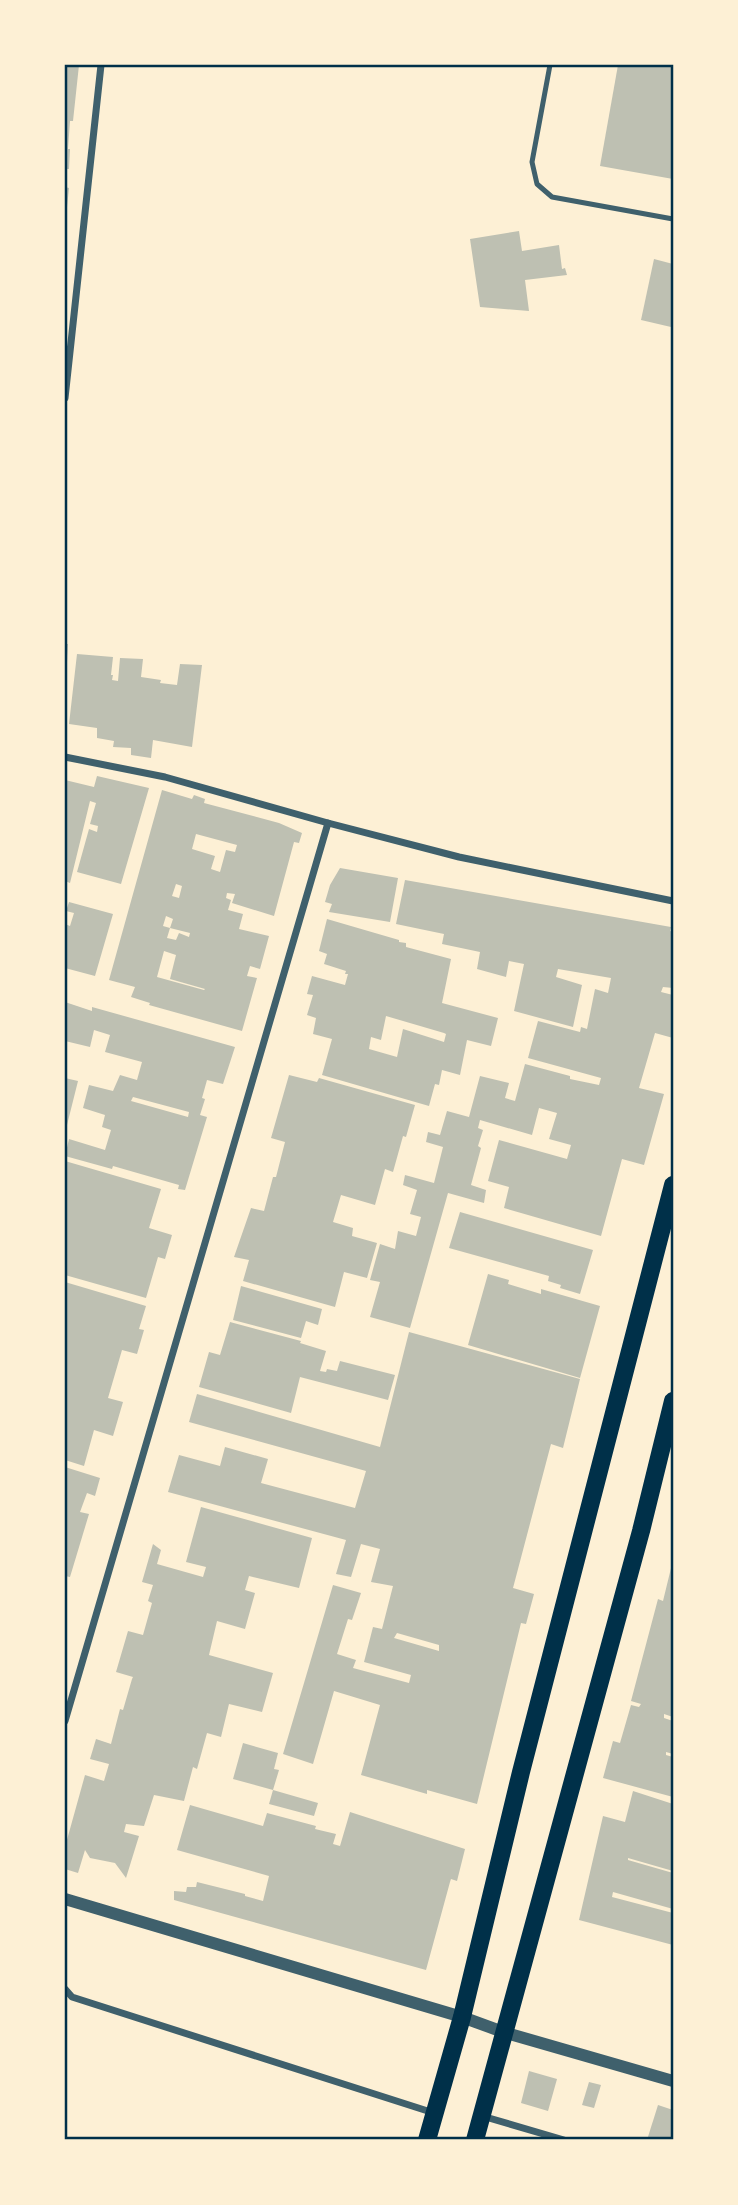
<svg xmlns="http://www.w3.org/2000/svg" width="738" height="2205" viewBox="0 0 738 2205" font-family="'Noto Serif',serif">
	<style>
		.building { fill: #bec0b2; fill-rule: evenodd }
		.lines { fill: none; stroke-linecap: round; stroke-linejoin: round }
		.service { stroke: #3f606c; stroke-width: 5 }
		.minor { stroke: #3f606c; stroke-width: 7 }
		.tertiary { stroke: #3f606c; stroke-width: 12 }
		.primary { stroke: #003049; stroke-width: 18 }
		.neatline { fill: none; stroke: #003049; stroke-width: 2.5 }
	</style>
	<rect width="100%" height="100%" fill="#fdf0d5"/>
	<g class="building">
		<path d="M65 65H79L73 121H70L68 149H70L69 169H65Z"/>
		<path d="M618 65H673V179L600 166Z"/>
		<path d="M65 187 69 188 67 207H65Z"/>
		<path d="M519 231 522 251 559 245 562 269 565 268 567 275 525 280 529 311 480 307 470 239Z"/>
		<path d="M654 259 673 264V318L671 327 641 320Z"/>
		<path d="M65 644H68L67 662H65Z"/>
		<path d="M77 654 113 657 111 675H113L112 680 118 681 120 658 143 659 141 677 161 680 160 683 177 685 180 664 202 665 192 747 153 740 151 758 131 755V748L113 747 114 741 97 738V728L69 724Z"/>
		<path d="M97 776 149 788 121 884 77 872 89 829 97 832 98 826 90 824 96 803 90 801 70 883 65 881V780L94 787Z"/>
		<path d="M162 790 192 799 194 795 205 799 204 803 279 823 302 833 299 843 294 842 274 916 232 903 235 894 227 893 226 898 231 900 228 910 243 914 239 929 269 936 260 969 250 966 247 976 257 978 242 1031 149 1005 150 1003 131 997 135 987 109 980ZM196 834 237 845 235 852 226 850 220 872 211 869 215 856 192 849ZM176 884 182 886 179 898 172 896ZM166 916 173 919 170 928 190 933 189 937 179 933 176 940 167 938 170 928 163 926ZM164 951 176 955 170 979 205 989 204 990 157 977Z"/>
		<path d="M340 868 398 878 390 922 329 912 332 904 325 902 330 885Z"/>
		<path d="M405 880 671 927 670 931 673 932V988L663 987 661 992 673 995V1038L655 1033 639 1088 664 1094 644 1165 622 1159 601 1236 504 1208 509 1187 488 1181 499 1140 567 1159 571 1145 549 1139 557 1113 539 1108 532 1135 480 1120 478 1128 483 1130 478 1146 481 1148 471 1185 486 1190 484 1203 448 1193 410 1328 370 1317 380 1282 370 1280 380 1244 395 1249 398 1231 416 1236 421 1217 410 1214 417 1190 403 1185 405 1175 434 1183 443 1147 426 1142 428 1132 440 1135 447 1111 469 1117 480 1076 509 1083 505 1098 515 1101 525 1064 570 1076V1079L599 1085 601 1078 528 1058 538 1021 580 1032 581 1027 587 1029 595 989 608 993 611 978 558 969 556 977 582 985 573 1027 514 1011 524 964 509 961 506 977 477 969 480 952 442 944 444 934 396 924Z"/>
		<path d="M69 902 113 914 95 976 65 968V924L70 926 74 913 66 911Z"/>
		<path d="M327 919 399 940V942L406 943V947L451 959 442 1003 498 1018 491 1046 467 1040 460 1075 442 1070 439 1085 435 1084 429 1106 322 1075 332 1039 313 1034 316 1018 307 1015 313 995 307 994 312 976 345 985 348 974H345L346 971 324 964 327 954 319 951ZM386 1016 444 1033 446 1034 444 1042 403 1029 397 1057 369 1049 371 1037 381 1040Z"/>
		<path d="M65 1002 92 1011V1007L235 1047 223 1084 207 1080 202 1098 205 1099 200 1115 207 1117 185 1190 178 1189 179 1185 113 1166 112 1169 65 1156 69 1139 105 1150 111 1130 102 1127 105 1115 83 1108 89 1085 113 1091 120 1075 137 1080 142 1062 105 1052 110 1035 94 1030 90 1047 65 1041ZM133 1097 189 1112 188 1117 131 1101Z"/>
		<path d="M289 1075 317 1082 319 1078 415 1105 406 1137 403 1136 393 1172 385 1169 375 1205 341 1195 333 1222 353 1228 352 1236 377 1243 367 1278 344 1272 335 1307 243 1281 249 1260 234 1257 251 1208 264 1211 273 1177H276L285 1142 271 1138Z"/>
		<path d="M65 1078 78 1081 66 1129 65 1128Z"/>
		<path d="M65 1161 161 1189 149 1228 172 1235 165 1259 158 1257 146 1298 65 1275Z"/>
		<path d="M460 1212 593 1250 580 1294 560 1288 561 1285 548 1281 549 1276 449 1248Z"/>
		<path d="M488 1274 509 1280 508 1284 541 1294V1289L600 1306 580 1378 468 1345Z"/>
		<path d="M65 1282 146 1306 139 1329 144 1330 137 1354 122 1350 108 1398 123 1402 113 1436 94 1430 84 1466 65 1460Z"/>
		<path d="M241 1286 322 1309 318 1325 306 1321 301 1338 233 1320Z"/>
		<path d="M230 1322 301 1341 300 1343 326 1351 320 1371 326 1372 327 1369 337 1371 340 1361 395 1375 388 1400 300 1377 291 1413 199 1387 209 1352 220 1355Z"/>
		<path d="M409 1332 580 1379 563 1448 551 1444 513 1588 534 1594 526 1624 521 1623 477 1804 427 1790V1794L361 1775 380 1705 334 1691 313 1764 283 1754 333 1585 361 1593 352 1620 348 1619 337 1654 356 1660 353 1668 409 1683 411 1675 364 1662 373 1627 382 1629 393 1586 371 1582 380 1549 361 1544 351 1577 336 1574 346 1540 168 1492 179 1455 220 1466 225 1447 268 1459 261 1483 355 1508 366 1471 189 1422 197 1394 380 1447ZM397 1633 439 1645V1651L394 1638Z"/>
		<path d="M65 1467 100 1478 95 1496 87 1493 80 1512 89 1514 70 1577 65 1576Z"/>
		<path d="M201 1507 312 1538 299 1588 249 1576 245 1590 255 1593 245 1629 217 1621 209 1655 273 1673 262 1712 229 1704 221 1737 207 1733 197 1769 193 1767 184 1801 154 1795 144 1826 126 1824 124 1832 139 1836 126 1878 115 1863 90 1858 85 1850 78 1873 65 1869V1847L85 1775 104 1781 109 1764 90 1759 96 1739 111 1744 120 1709 123 1710 132 1679 133 1677 116 1672 128 1631 143 1635 152 1603 148 1601 153 1585 142 1582 153 1544 161 1550 157 1564 203 1577 206 1567 186 1562Z"/>
		<path d="M672 1564 673 1717 664 1714V1718L673 1721V1754L666 1752V1755L673 1757V1797L603 1778 613 1741 620 1743 631 1705 639 1707 641 1704 631 1701 658 1599 663 1601Z"/>
		<path d="M243 1743 278 1753 274 1769 279 1770 273 1790 318 1803 314 1816 269 1804 273 1790 233 1779Z"/>
		<path d="M633 1791 673 1804V1871L628 1858V1860L673 1873V1909L613 1892 612 1897 673 1913V1945L579 1920 603 1816 625 1822Z"/>
		<path d="M190 1805 263 1826 267 1813 316 1826 315 1829 336 1834 333 1844 340 1846 350 1812 465 1849 457 1881 451 1879 450 1882 426 1970 174 1900V1891L186 1892 187 1887H196L197 1882 245 1894V1896L263 1901 269 1876 177 1850Z"/>
		<path d="M529 2071 557 2079 548 2111 521 2103Z"/>
		<path d="M589 2082 601 2085 594 2108 582 2105Z"/>
		<path d="M658 2105 673 2110V2140H647Z"/>
	</g>
	<g class="lines">
		<path class="service" d="M550 65 532 162 537 184 552 197 673 219"/>
		<g class="minor">
			<path d="M65 398 101 65"/>
			<path d="M65 757 165 777 328 823 459 857 673 901"/>
			<path d="M65 1721 328 823"/>
			<path d="M65 1989 72 1997 434 2113"/>
			<path d="M482 2116 564 2140"/>
		</g>
		<path class="tertiary" d="M65 1899 462 2017 503 2032 673 2081"/>
		<g class="primary">
			<path d="M427 2140 462 2017 521 1772 673 1185"/>
			<path d="M475 2140 641 1531 673 1401"/>
		</g>
	</g>
	<rect width="738" height="2205" fill="none" stroke="#fdf0d5" stroke-width="133"/>
	<rect x="66" y="66" width="606" height="2072" class="neatline"/>
</svg>
